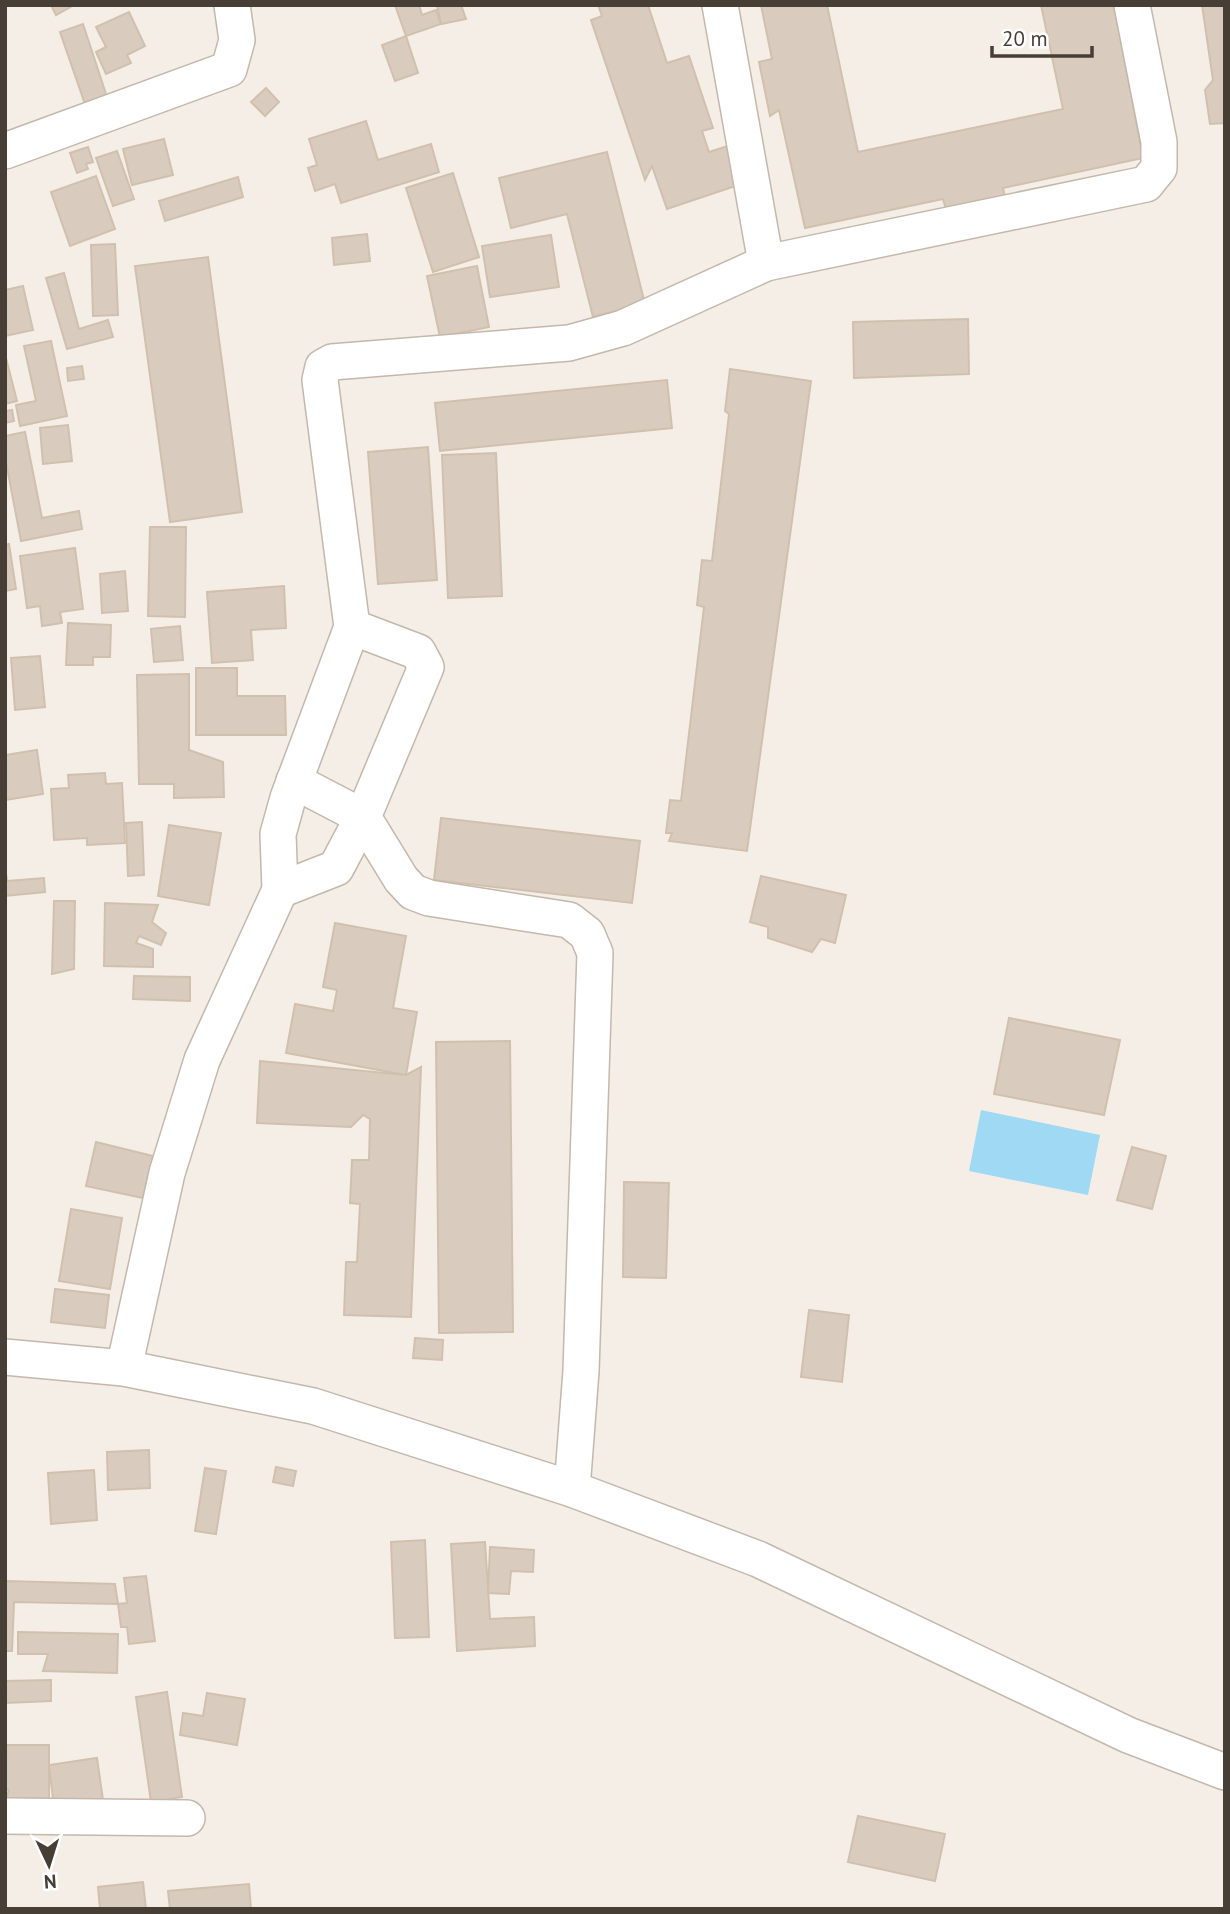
<svg xmlns="http://www.w3.org/2000/svg" width="1230" height="1914" viewBox="0 0 1230 1914" font-family="'PT Sans',sans-serif">
	<style>
		.water { fill: #9fd9f3 }
		.building { fill: #d9ccbe; stroke: #d1c0ae; stroke-width: 2 }
		.lines { fill: none; stroke-linecap: round; stroke-linejoin: round }
		.minor-casing { stroke: #c3b8ab; stroke-width: 38 }
		.minor { stroke: #fff; stroke-width: 35 }
	</style>
	<rect width="100%" height="100%" fill="#f4eee6"/>
	<path class="water" d="M981 1110 1100 1135 1088 1195 969 1171Z"/>
	<g class="building">
		<path d="M51 5H74L56 15Z"/>
		<path d="M395 5H419L422 15 436 10 441 24 406 36Z"/>
		<path d="M437 5H461L466 19 441 24Z"/>
		<path d="M598 5H648L667 63 689 56 713 128 702 131 709 152 731 145 744 183 667 209 652 166 645 180 591 20 602 16Z"/>
		<path d="M761 5H827L858 152 1063 109 1041 5H1114L1143 158 1003 188 1006 201 947 213 943 199 805 228 779 110 770 116 759 62 772 59Z"/>
		<path d="M1202 5H1225V123L1210 124 1205 90 1213 80Z"/>
		<path d="M129 12 145 46 127 55 131 63 106 74 96 52 106 47 96 27Z"/>
		<path d="M83 24 108 100 86 107 60 32Z"/>
		<path d="M406 36 418 73 395 81 382 45Z"/>
		<path d="M266 88 279 102 265 116 251 102Z"/>
		<path d="M366 121 378 160 431 144 439 172 341 203 335 184 315 191 308 168 317 165 309 139Z"/>
		<path d="M164 139 173 175 132 185 123 149Z"/>
		<path d="M88 147 93 162 86 164 88 169 77 173 70 153Z"/>
		<path d="M117 151 134 199 113 206 96 158Z"/>
		<path d="M607 152 645 304 593 317 567 214 511 228 499 178Z"/>
		<path d="M453 173 479 257 433 272 406 188Z"/>
		<path d="M96 176 115 229 70 246 51 192Z"/>
		<path d="M238 177 243 197 165 221 159 201Z"/>
		<path d="M367 234 370 261 334 265 332 238Z"/>
		<path d="M551 235 559 287 490 297 482 246Z"/>
		<path d="M115 244 118 315 93 316 91 245Z"/>
		<path d="M208 257 242 512 170 522 135 266Z"/>
		<path d="M477 266 489 327 440 337 427 276Z"/>
		<path d="M64 273 79 329 108 320 113 337 67 349 46 278Z"/>
		<path d="M23 286 33 330 5 336V290Z"/>
		<path d="M968 319 969 374 854 378 853 322Z"/>
		<path d="M51 341 67 416 20 426 16 405 36 401 24 346Z"/>
		<path d="M5 354 17 401 5 404Z"/>
		<path d="M82 366 84 379 68 381 67 368Z"/>
		<path d="M730 369 811 381 747 851 669 841 672 833H666L670 800 681 801 704 607 697 605 702 560 712 561 729 414 725 411Z"/>
		<path d="M667 380 672 428 440 451 435 403Z"/>
		<path d="M12 410 14 421 5 423V411Z"/>
		<path d="M68 425 72 461 43 464 40 428Z"/>
		<path d="M25 432 42 518 79 511 82 529 21 541 5 457V436Z"/>
		<path d="M428 447 437 580 378 584 368 452Z"/>
		<path d="M496 453 502 596 448 598 442 455Z"/>
		<path d="M150 527H186L185 617 148 616Z"/>
		<path d="M9 544 16 589 5 591V545Z"/>
		<path d="M75 548 83 609 60 612 62 623 42 626 40 606 27 608 20 556Z"/>
		<path d="M125 571 128 611 102 613 100 574Z"/>
		<path d="M284 586 286 628 251 630 253 660 212 663 207 592Z"/>
		<path d="M68 623 111 625 110 657H93V665H66Z"/>
		<path d="M180 626 183 660 154 662 151 629Z"/>
		<path d="M40 656 45 707 15 710 11 658Z"/>
		<path d="M196 668H237V696H285L286 735H196Z"/>
		<path d="M189 674V750L223 762 224 797 174 798V784H139L137 675Z"/>
		<path d="M37 750 43 794 5 800V755Z"/>
		<path d="M105 773 106 784 122 783 125 843 87 845V838L54 840 51 789 69 788 68 775Z"/>
		<path d="M441 818 640 841 632 903 434 880Z"/>
		<path d="M142 822 144 875 128 876 126 823Z"/>
		<path d="M169 825 221 833 209 905 158 896Z"/>
		<path d="M5 866 7 881 44 878 45 892 5 896Z"/>
		<path d="M761 876 846 895 835 943 821 939 812 952 768 938V927L750 922Z"/>
		<path d="M54 901H75L74 969 52 974Z"/>
		<path d="M105 903 158 905 152 922 166 933 161 945 139 936 136 943 153 949V967L104 966Z"/>
		<path d="M335 923 406 936 393 1008 417 1012 406 1075 286 1053 295 1004 333 1011 337 990 323 987Z"/>
		<path d="M134 976 190 977V1001L133 999Z"/>
		<path d="M1009 1018 1120 1040 1104 1115 994 1094Z"/>
		<path d="M510 1041 513 1332 439 1333 436 1042Z"/>
		<path d="M260 1061 406 1075 421 1067 411 1317 344 1315 346 1262H357L360 1204 350 1203 352 1160H369L370 1119 363 1115 351 1127 257 1123Z"/>
		<path d="M96 1142 153 1156 143 1198 86 1186Z"/>
		<path d="M1132 1147 1166 1156 1152 1209 1117 1200Z"/>
		<path d="M624 1182 669 1183 666 1278 623 1277Z"/>
		<path d="M71 1209 122 1218 110 1289 59 1281Z"/>
		<path d="M55 1289 109 1295 105 1328 51 1322Z"/>
		<path d="M809 1310 849 1315 842 1382 801 1377Z"/>
		<path d="M415 1338 443 1340 442 1360 413 1358Z"/>
		<path d="M149 1450 150 1488 108 1490 107 1452Z"/>
		<path d="M276 1467 296 1471 293 1486 273 1482Z"/>
		<path d="M205 1468 226 1471 216 1534 195 1531Z"/>
		<path d="M94 1470 97 1520 51 1524 48 1473Z"/>
		<path d="M425 1540 429 1637 395 1638 391 1542Z"/>
		<path d="M485 1542 490 1619 534 1617 535 1646 457 1651 451 1544Z"/>
		<path d="M490 1547 534 1550 533 1572 511 1571 509 1594 488 1593Z"/>
		<path d="M146 1576 155 1641 129 1644 127 1627H121L118 1604 127 1603 124 1578Z"/>
		<path d="M5 1581 115 1584 118 1604 14 1602 12 1651H5Z"/>
		<path d="M18 1632 118 1634 117 1673 43 1671 48 1654H18Z"/>
		<path d="M51 1680V1701L5 1703V1681Z"/>
		<path d="M167 1692 182 1797 151 1802 136 1697Z"/>
		<path d="M207 1693 245 1699 237 1745 180 1735 183 1713 203 1716Z"/>
		<path d="M5 1745H49V1806L5 1801 9 1790 5 1789Z"/>
		<path d="M97 1758 103 1800 54 1807 49 1765Z"/>
		<path d="M858 1816 945 1834 935 1881 848 1862Z"/>
		<path d="M143 1882 146 1909H100L98 1887Z"/>
		<path d="M249 1884 251 1909H170L168 1891Z"/>
	</g>
	<g class="lines">
		<defs>
			<g id="minor">
				<path d="M720 5 766 263"/>
				<path d="M5 151 229 69 237 40 232 5"/>
				<path d="M294 781 363 817 401 879 413 892 429 898 569 920 587 934 595 953 581 1371 572 1489"/>
				<path d="M280 890 336 868 363 817 426 667 418 652 352 627"/>
				<path d="M5 1357 124 1368 313 1406 572 1489 758 1559 1128 1735 1225 1772"/>
				<path d="M124 1368 167 1173 202 1060 280 890 278 834 288 798 352 627 320 380 323 367 332 362 569 343 623 328 766 263 1146 184 1159 168V142L1132 5"/>
				<path d="M5 1816 187 1818"/>
			</g>
		</defs>
		<use href="#minor" class="minor-casing"/>
		<use href="#minor" class="minor"/>
	</g>
	<rect width="1230" height="1914" fill="none" stroke="#473e35" stroke-width="14"/>
	<g transform="translate(49 1865) rotate(176)" stroke="#ffffff" stroke-width="5" paint-order="stroke">
	<path d="M0-5L12 26L0 18L-12 26Z" fill="#473e35"/>
	<text y="-10" font-size="19" font-weight="bold" text-anchor="middle" fill="#473e35">N</text>
	</g>
	<path d="M992 46v10h100v-10" fill="none" stroke="#473e35" stroke-width="3.5"/>
	<text x="1002" y="46" font-size="21" fill="#473e35" stroke="#ffffff" stroke-width="5" paint-order="stroke">20 m</text>
</svg>
